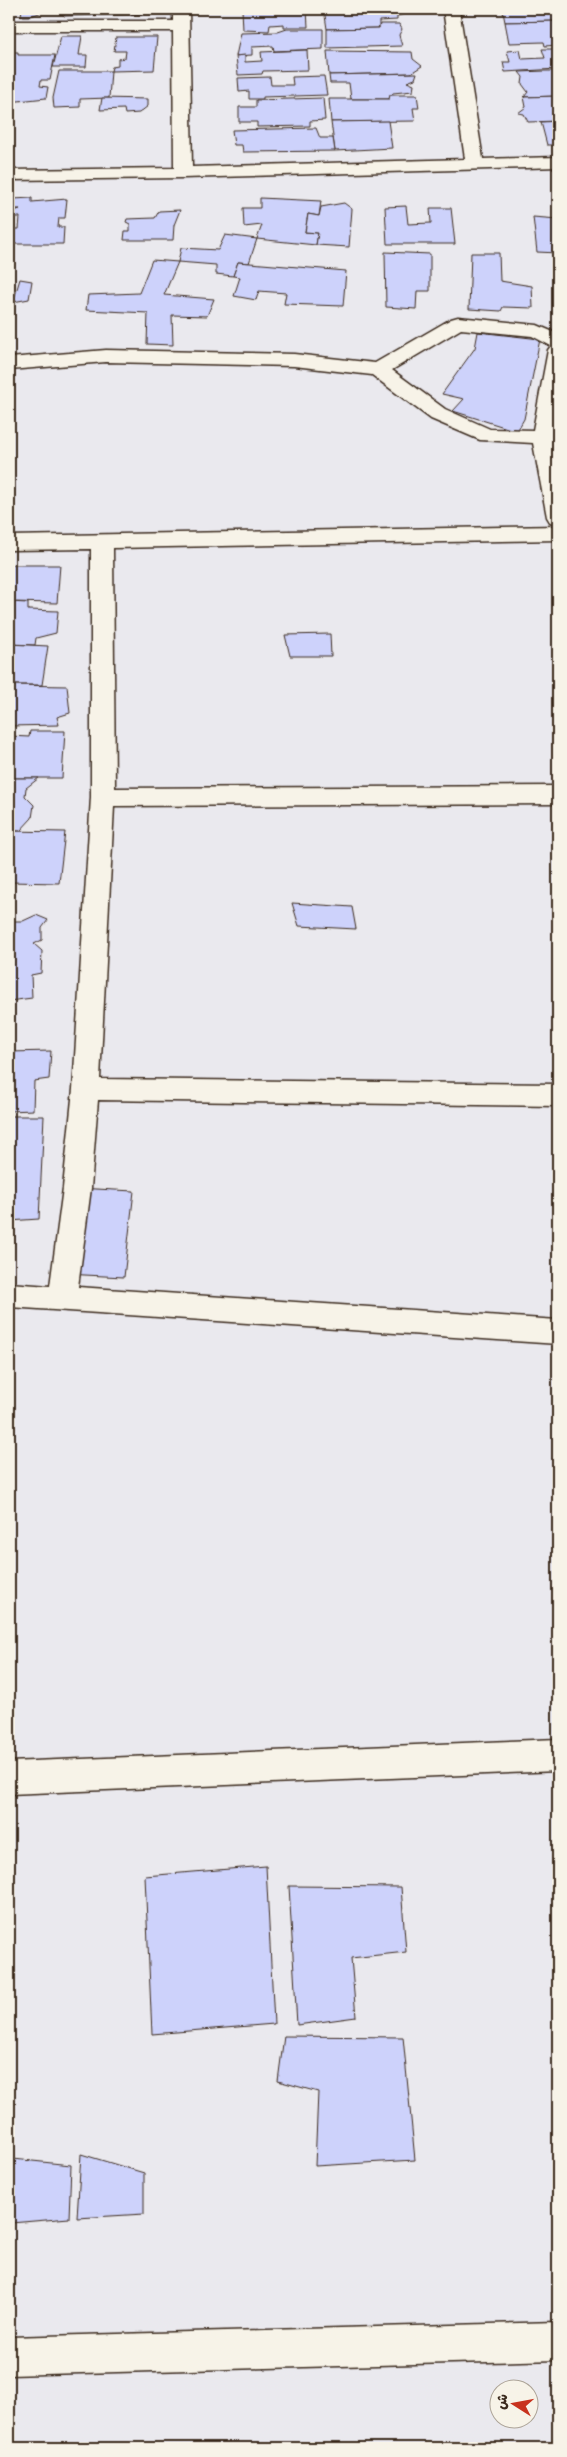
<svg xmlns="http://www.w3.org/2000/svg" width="567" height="2457" viewBox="0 0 567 2457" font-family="'Indie Flower','Playpen Sans Arabic',sans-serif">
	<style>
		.building { fill: #cdd2fb; stroke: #3b2a1e }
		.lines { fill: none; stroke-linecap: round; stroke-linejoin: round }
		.minor-casing { stroke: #3b2a1e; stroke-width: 3 }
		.minor { fill: #f7f3e8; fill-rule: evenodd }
	</style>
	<rect width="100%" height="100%" fill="#eae9ee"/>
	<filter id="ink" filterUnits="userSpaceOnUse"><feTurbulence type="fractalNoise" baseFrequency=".02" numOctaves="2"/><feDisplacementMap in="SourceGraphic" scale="10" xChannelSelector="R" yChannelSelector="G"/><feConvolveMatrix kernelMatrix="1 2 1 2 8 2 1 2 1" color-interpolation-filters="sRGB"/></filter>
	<g filter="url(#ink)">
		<g class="building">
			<path d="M22 9H61V11L42 12 31 16H21Z"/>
			<path d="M65 9H108V15L64 16Z"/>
			<path d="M108 9H155V14L108 15Z"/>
			<path d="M242 9H307L308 27H284V24L270 25 269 31 243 30Z"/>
			<path d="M324 9H405V14L397 16V20L379 21V28L327 29Z"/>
			<path d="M505 9H558V21L505 22 503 12Z"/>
			<path d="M558 21V45L545 46 544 42 509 43 505 22Z"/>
			<path d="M380 24H399L402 29 399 35 402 46 327 48V29L379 28Z"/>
			<path d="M287 29H323V49L274 51 273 46 252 47V55L236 56 241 33 278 32Z"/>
			<path d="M61 36H82L79 55H87L86 67H53Z"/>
			<path d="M116 37H157L154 70 111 71 112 67 118 66V59L125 58 126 51H114Z"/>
			<path d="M542 49H558V69L505 72 503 62H510L507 51 520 50 522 59 545 58Z"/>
			<path d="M307 50 308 70 263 71 262 74 238 75 236 56 245 55V62L262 61 261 52Z"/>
			<path d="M327 51 412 52 413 59 422 66 411 73 329 75Z"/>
			<path d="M9 52H18V55H55L50 80H41L40 86 48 87 46 98 9 102Z"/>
			<path d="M59 71H111L109 98 80 99V107L54 108 53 98Z"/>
			<path d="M544 71H558V96L524 97 528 92 522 84 523 77 519 72Z"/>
			<path d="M417 73 415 79 407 82 414 85 413 91 393 93 389 99H351L349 83H330L329 75Z"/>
			<path d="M324 76 327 95 263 97V99H249V91L239 92 238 78 270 77 271 85H293L292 77Z"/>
			<path d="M390 95H417L419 108H413L415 121 331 122 329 99H389Z"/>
			<path d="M558 96V121L528 122 524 114 518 113 526 107 524 97Z"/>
			<path d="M102 98 148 99V106L139 113 125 114 124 109 100 110Z"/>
			<path d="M323 98 325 120 310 121V126L257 127V122H239V107H256V100Z"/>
			<path d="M388 121 392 148 335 151 331 122Z"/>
			<path d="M558 121V145H547L541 122Z"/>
			<path d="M316 128 320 138H333L335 151 243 152 242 145H234L232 130Z"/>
			<path d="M32 198V202L67 199 65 218H59L58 227H64L63 244H11L12 229H19L20 217H13L14 211 20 209H12L13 199Z"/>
			<path d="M260 198 321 201 319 216 308 214 305 232 318 233 316 245 257 239 262 225 244 227 243 208H260Z"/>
			<path d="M344 203 352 209 349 247 316 245 318 233 305 232 308 214 319 216 321 207Z"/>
			<path d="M406 206 408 224 431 223 430 208H451L455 244H387L385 207Z"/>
			<path d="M180 210 174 225 173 240H124L125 231H130V224L126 222 127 219 155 218 159 211Z"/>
			<path d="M533 217 558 219V253L537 252Z"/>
			<path d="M225 235 257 239 249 263 238 262 233 276 216 274V265L178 262 181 248 218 250Z"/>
			<path d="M385 252 430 254V291H417L416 309 386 307Z"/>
			<path d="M471 253H499L500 281 532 286 533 308 503 307 501 311 469 309Z"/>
			<path d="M152 260 178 262 164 295 214 299 207 316 172 315 173 345 147 344 148 313 86 310 88 295 139 293Z"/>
			<path d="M238 262 346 271 343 306 284 304 286 293 259 291 256 300 234 296 240 277 233 276Z"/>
			<path d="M20 279 32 281 29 299 13 302Z"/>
			<path d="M478 332 540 339 524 419 517 431 453 411 464 399 442 394 475 348Z"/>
			<path d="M9 565H60L57 603 9 602Z"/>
			<path d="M9 602 28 603V610L58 611 56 633 36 638 35 645 9 644Z"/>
			<path d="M330 634 331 656H290L285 635Z"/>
			<path d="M9 644 48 646 42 685H9Z"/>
			<path d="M9 685 67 686 70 713 57 717 59 725 9 726Z"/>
			<path d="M30 731H65L62 778H9V736L29 737Z"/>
			<path d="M9 778H39L26 788 25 796 34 805 32 818 20 831H9Z"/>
			<path d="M9 831 65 832 59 883 9 882Z"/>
			<path d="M292 903 352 907 356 929 299 926Z"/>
			<path d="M36 915 48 920 42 928V940L34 944 42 951 41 973 31 975 32 998 9 1001V921H23Z"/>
			<path d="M51 1051 49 1079 34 1081 33 1110 9 1111V1052Z"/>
			<path d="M9 1116H44L39 1219 9 1221Z"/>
			<path d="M77 1188 134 1191 124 1277 65 1274Z"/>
			<path d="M266 1866 274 2024 152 2034 145 1876Z"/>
			<path d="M289 1886 401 1887 406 1952 351 1958 356 2017 297 2025Z"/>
			<path d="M284 2036 403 2037 415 2160 315 2166 318 2092 278 2081Z"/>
			<path d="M81 2154 144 2173V2214L77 2218Z"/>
			<path d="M13 2159 71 2165 69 2218 11 2223Z"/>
		</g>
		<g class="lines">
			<defs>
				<g id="minor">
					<path d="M173 9H189L192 167 465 159 443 9H459L483 159 558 157V167L183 178 9 180V170L174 168 173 31H9V21H173Z"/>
					<path d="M458 317 537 325 558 334V404L552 437 558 466V524L550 522 547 517 533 443 480 440 431 419 372 375 294 366 106 362 9 370V358L106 350 294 354 375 363 451 319ZM461 329 532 336 551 346 548 350 533 430 490 429 445 409 392 370Z"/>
					<path d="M558 526V540L113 548 115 788 558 786V804L114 806 100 1079 558 1084V1106L98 1100 91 1188 78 1287 558 1320V1344L9 1307V1283L50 1286 63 1188 73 1089 91 797V549L9 550V536Z"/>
					<path d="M558 1739V1771L9 1794V1762Z"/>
					<path d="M558 2322V2360L9 2375V2337Z"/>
				</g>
			</defs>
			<use href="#minor" class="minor-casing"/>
			<use href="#minor" class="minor"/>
		</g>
	</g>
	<rect width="567" height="2457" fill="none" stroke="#f7f3e8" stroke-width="30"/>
	<rect x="15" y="15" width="537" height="2427" fill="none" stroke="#3b2a1e" stroke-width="2" filter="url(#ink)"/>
	<g transform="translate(514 2404) rotate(281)"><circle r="24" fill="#f7f3e8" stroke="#aca397"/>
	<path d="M0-4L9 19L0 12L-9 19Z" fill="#c8321e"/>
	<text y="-8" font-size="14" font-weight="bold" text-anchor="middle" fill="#3b2a1e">ش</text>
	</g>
</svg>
